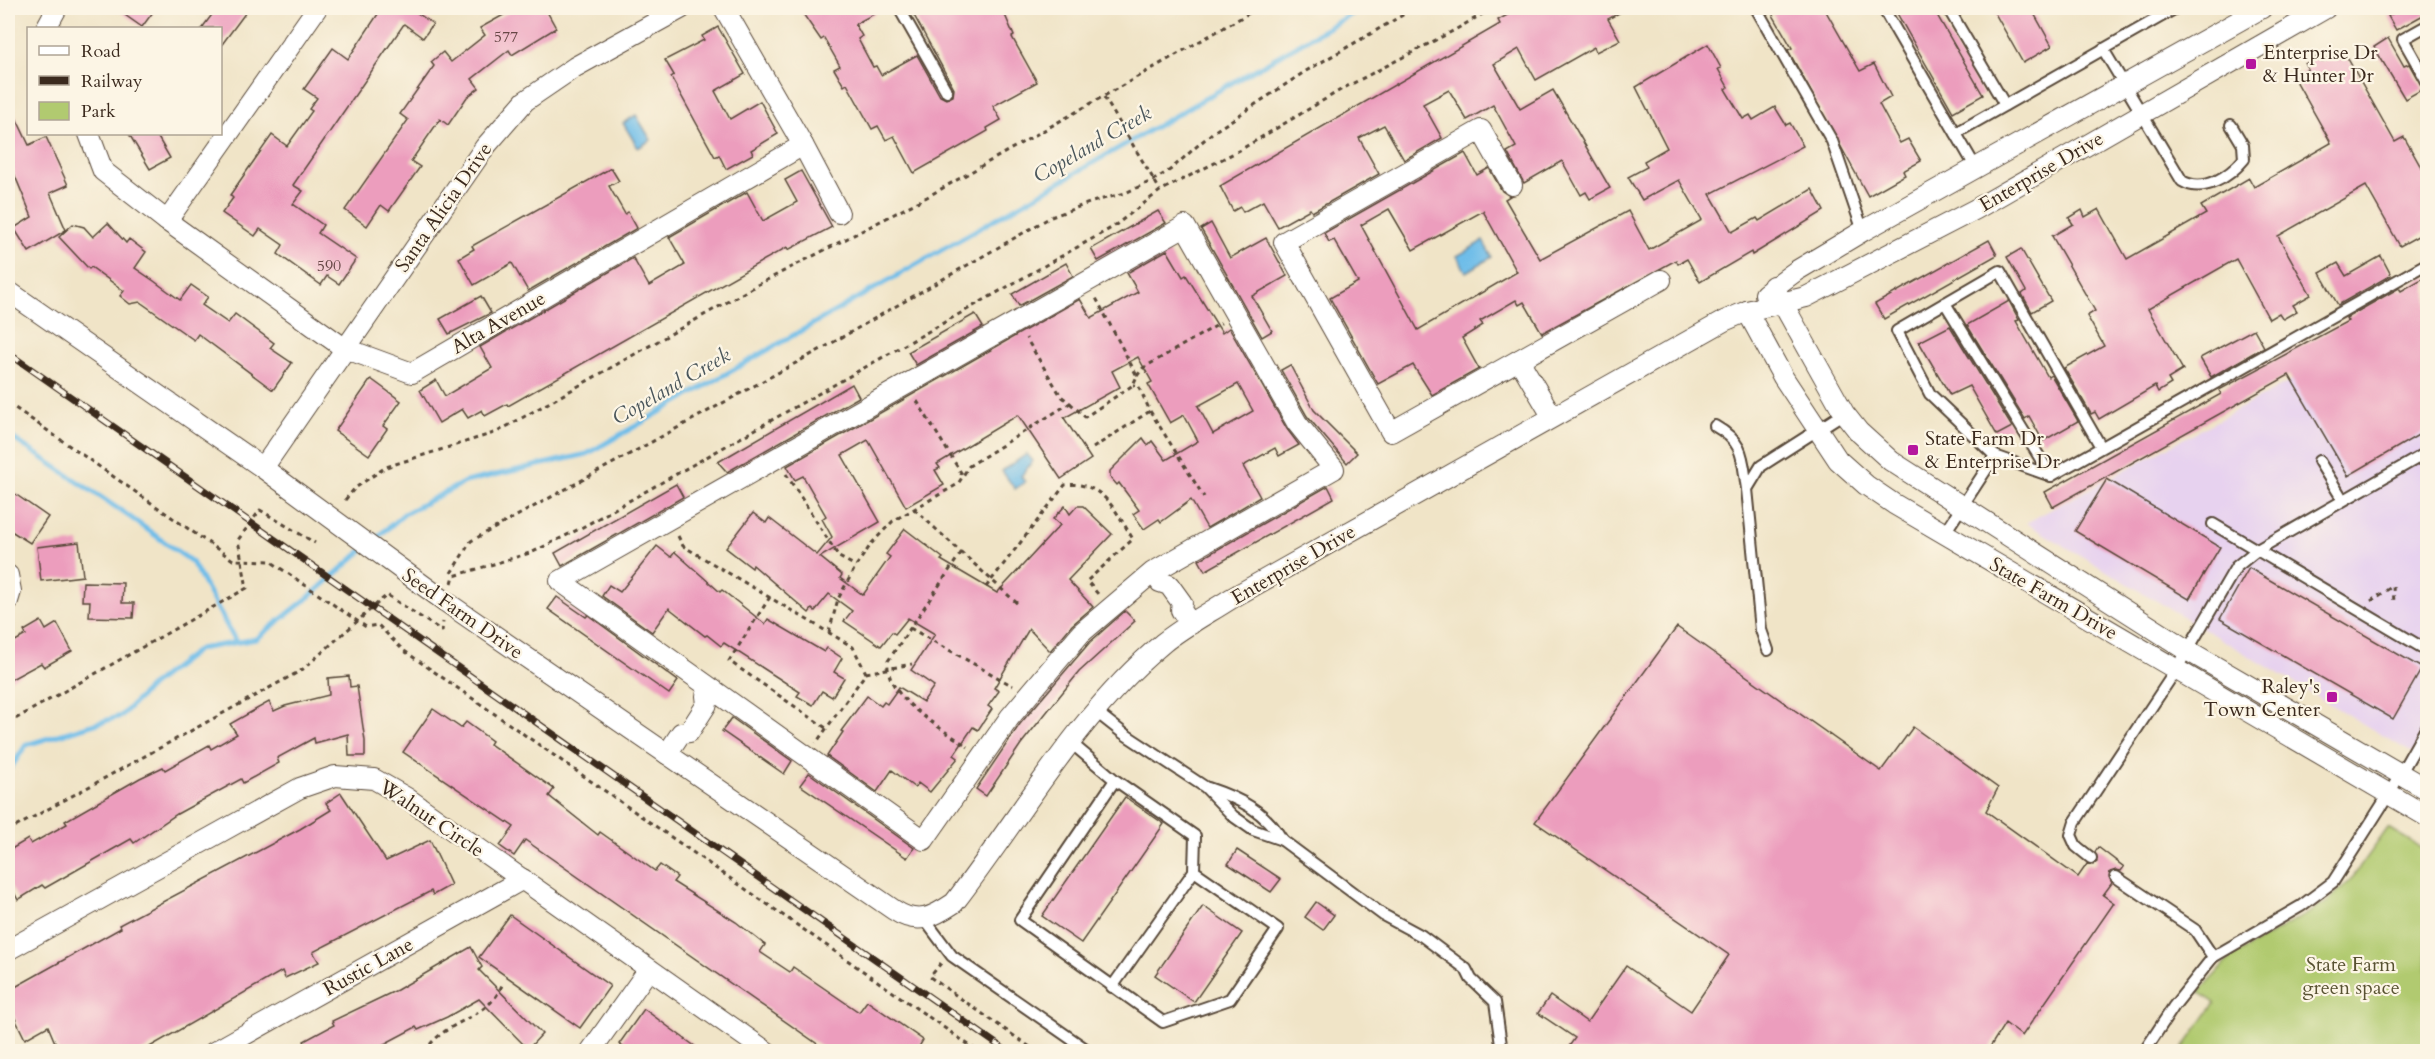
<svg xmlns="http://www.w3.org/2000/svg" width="2435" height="1059" viewBox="0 0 2435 1059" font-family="Cardo,serif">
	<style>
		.built { fill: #e7d2ef }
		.green { fill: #b1ca70; stroke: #767a47; stroke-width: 1.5 }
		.water { fill: #6ebde9; stroke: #547484; stroke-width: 1.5 }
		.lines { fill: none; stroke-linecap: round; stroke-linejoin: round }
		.stream { stroke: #6ebde9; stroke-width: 5 }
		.building { fill: #ec9dbd; fill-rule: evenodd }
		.lane-casing { stroke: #564637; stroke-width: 14 }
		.street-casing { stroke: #564637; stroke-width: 22 }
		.path { stroke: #564637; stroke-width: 3; stroke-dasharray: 4.5 4.5; stroke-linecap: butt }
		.lane { stroke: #fff; stroke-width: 10 }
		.street { stroke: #fff; stroke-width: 20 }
		.rail-casing { stroke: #3b2a1e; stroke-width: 7 }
		.rail { stroke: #fcf5e5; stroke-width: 4.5; stroke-dasharray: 14; stroke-linecap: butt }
		.poi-dot { fill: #b5179e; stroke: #fcf5e5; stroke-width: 2 }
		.labels { text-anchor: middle; stroke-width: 4.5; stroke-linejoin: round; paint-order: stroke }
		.number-label { font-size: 16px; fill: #674746 }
		.poi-label { font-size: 20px; fill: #3b2a1e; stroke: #fcf5e5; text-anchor: start }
		.street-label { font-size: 20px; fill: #3b2a1e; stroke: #fcf5e5 }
		.park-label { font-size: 20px; fill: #585232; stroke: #fcf5e5 }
		.water-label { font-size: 21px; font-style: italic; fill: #4a565b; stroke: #fcf5e5 }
	</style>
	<rect width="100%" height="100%" fill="#fcf5e5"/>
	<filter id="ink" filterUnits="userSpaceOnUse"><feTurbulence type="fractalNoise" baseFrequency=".0167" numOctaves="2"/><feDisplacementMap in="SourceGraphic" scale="12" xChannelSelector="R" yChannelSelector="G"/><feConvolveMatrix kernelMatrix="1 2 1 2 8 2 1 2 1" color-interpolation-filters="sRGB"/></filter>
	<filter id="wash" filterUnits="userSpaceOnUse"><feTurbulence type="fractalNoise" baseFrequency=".008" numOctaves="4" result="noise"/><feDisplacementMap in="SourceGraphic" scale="24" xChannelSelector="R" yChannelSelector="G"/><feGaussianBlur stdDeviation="1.35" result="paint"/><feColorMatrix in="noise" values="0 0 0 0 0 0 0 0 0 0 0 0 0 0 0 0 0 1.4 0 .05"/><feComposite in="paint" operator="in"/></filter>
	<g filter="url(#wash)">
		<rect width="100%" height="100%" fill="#f0e4c7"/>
		<path class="built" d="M2427 308V762L2026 523Z"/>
		<path class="green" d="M2388 828 2427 851V1051H2181L2215 1003 2199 992 2234 955 2326 903 2353 877Z"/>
		<g class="water">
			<path d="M636 115 651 140 638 148 623 123Z"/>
			<path d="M1483 241 1492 257 1466 272 1457 256Z"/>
			<path d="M1027 454 1033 461 1021 476 1025 482 1015 489 1002 471Z"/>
		</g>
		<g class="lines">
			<g class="stream">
				<path d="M8 435 123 512 192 562 236 642"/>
				<path d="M8 772 26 745 121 716 152 685 199 649 256 639 308 598 404 514 465 482 587 454 1362 8"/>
			</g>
		</g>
		<g id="blocks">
			<g class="building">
				<path d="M115 8H156L142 27Z"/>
				<path d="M217 8H249L220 47V28H202Z"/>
				<path d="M382 8H415L413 10 433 24 423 38 404 24 293 185 303 191 293 204 323 225 318 233 356 259 339 284 327 276 321 285 278 254 283 245 260 229 255 236 222 213 233 198 230 195 272 135 287 146 312 111 309 109 317 98 304 89 333 48 348 59Z"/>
				<path d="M516 8H545L556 28 512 55 509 50 472 79 479 88 467 97 448 125 440 119 411 161 420 167 389 211 381 205 367 226 345 210 408 120 400 114 434 66 431 62 443 52 451 62 485 35 480 28Z"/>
				<path d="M799 8H885L855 24 862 36 858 39 873 67 876 66 881 75 917 55 940 96 946 99 953 96 954 89 910 8H1002L1014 36 1012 37 1037 82 993 106 1001 120 987 128 988 131 914 173 894 136 886 140 878 126 872 129 847 84 844 86 834 69 840 66 824 38 821 40Z"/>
				<path d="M1520 8H1628L1608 19 1620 40 1596 52 1594 47 1536 80 1519 49 1494 64 1520 109 1553 90 1610 188 1590 199 1586 192 1581 195 1562 161 1524 183 1507 152 1516 147 1493 105 1467 120 1449 90 1423 104 1442 138 1404 160 1384 125 1359 138 1379 174 1312 212 1310 209 1278 227 1263 201 1243 212 1240 207 1233 211 1220 186 1500 24 1498 20Z"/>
				<path d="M1769 8H1824L1860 71 1874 64 1891 97 1879 104 1900 143 1908 139 1921 161 1903 171 1905 175 1868 196 1788 50 1792 48Z"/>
				<path d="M1894 8H1933L1983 95 1953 112Z"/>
				<path d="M1992 8H2031L2052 46 2023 63Z"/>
				<path d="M2402 8H2427V13L2396 30 2388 16Z"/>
				<path d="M718 27 745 74 715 91 730 119 760 101 778 134 751 150 753 154 726 169 719 155 715 157 671 77 674 75 665 60 704 40 702 36Z"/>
				<path d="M2388 38 2404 66 2409 64 2423 89 2405 99 2374 47Z"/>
				<path d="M1708 44 1721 68 1718 69 1728 87 1725 89 1743 119 1750 115 1753 120 1775 107 1786 125 1790 123 1803 146 1710 194 1732 232 1757 218 1759 221 1812 189 1824 211 1752 255 1751 252 1700 282 1687 259 1678 264 1676 260 1542 333 1524 302 1519 305 1516 300 1480 321 1483 325 1462 338 1479 369 1432 395 1413 365 1378 384 1330 298 1358 282 1334 240 1329 242 1324 233 1465 153 1477 175 1489 168 1502 191 1510 196 1505 199 1540 259 1628 211 1649 250 1702 220 1679 180 1642 200 1628 177 1647 167 1644 161 1667 148 1636 87ZM1389 209 1413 250 1483 211 1517 272 1418 330 1361 225Z"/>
				<path d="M2343 50 2395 142 2404 137 2427 178V231L2400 246 2366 186 2278 236 2311 295 2293 305 2297 311 2283 319 2279 313 2269 319 2236 259 2148 309 2183 370 2168 379 2171 384 2158 392 2155 386 2099 419 2095 412 2091 414 2064 368 2104 346 2087 316 2095 311 2052 236 2073 224 2069 218 2082 210 2085 217 2099 209 2127 259 2206 214 2201 206 2249 178 2254 187 2331 143 2294 77 2308 69 2305 64 2318 56 2322 62Z"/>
				<path d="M8 101 29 145 46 137 68 185 50 193 66 230 29 252 14 228 32 217 8 159Z"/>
				<path d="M129 134H156L170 158 150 169Z"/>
				<path d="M611 168 619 181 609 186 625 214 628 212 637 228 528 291 512 263 474 285 459 258 474 249 472 246Z"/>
				<path d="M801 171 832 227 788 250 787 247 508 406 507 404 485 416 482 410 468 418 462 409 439 423 420 390 436 380 445 396 492 368 480 347 633 258 649 286 685 265 669 237 747 192 763 221 797 202 785 180Z"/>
				<path d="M1158 211 1166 223 1098 261 1091 249Z"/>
				<path d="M108 223 126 243 129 239 146 252 135 268 154 281 180 300 191 285 208 297 202 305 228 323 235 314 274 343 270 348 292 363 273 390 198 334 194 340 140 302 130 304 120 296 124 291 91 267 89 269 59 237 73 224 84 227 93 237Z"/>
				<path d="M1211 223 1230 258 1266 238 1287 276 1252 296 1272 331 1262 337 1201 229Z"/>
				<path d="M1989 240 1997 255 1884 319 1875 304Z"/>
				<path d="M2021 249 2051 301 2032 312 2022 294 2026 291 2007 257Z"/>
				<path d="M1167 250 1183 277 1186 275 1222 333 1229 328 1287 429 1299 445 1279 456 1275 448 1243 466 1260 497 1207 528 1191 500 1161 522 1159 519 1144 529 1133 514 1139 510 1119 483 1117 485 1110 477V471L1143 438 1148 445 1152 441 1166 460 1198 441 1184 415 1170 423 1148 384 1152 382 1138 357 1112 371 1120 387 1064 418 1091 459 1061 479 1018 415 937 464 940 468 935 470 944 485 906 507 868 440 842 455 880 522 820 557 842 575 840 578 863 595 890 557 886 554 905 529 943 558 941 560 997 593 1060 525 1053 519 1065 506 1070 514 1077 506H1083L1112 534 1068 580 1093 607 1072 625 1050 651 1029 629 994 688 999 691 988 706 992 709 978 730 973 727 954 755 958 758 930 792 918 783 915 788 892 770 877 792 827 756 843 732 841 731 867 696 881 706 884 702 887 704 899 687 923 702 934 686 911 670 935 634 908 618 895 634 892 632 881 646 844 621 852 611 829 594 815 611 812 609 809 613 753 565 752 568 726 548 753 513 766 523 769 518 817 555 832 537 822 519 826 516 803 476 795 480 787 466 1080 299 1091 318 1138 292 1127 273ZM1238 384 1253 411 1213 434 1198 406Z"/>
				<path d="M2381 256 2391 275 2338 305 2320 273 2338 263 2346 276Z"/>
				<path d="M1066 263 1073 276 1019 306 1012 294Z"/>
				<path d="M2427 276V430L2348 476 2289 375 2053 507 2045 492 2221 394 2219 390 2348 321 2346 318 2399 288 2401 291Z"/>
				<path d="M481 296 491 313 449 334 440 319Z"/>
				<path d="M2009 301 2019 320 2016 321 2048 377 2051 375 2078 421 2043 441 2029 416 2025 419 1967 325Z"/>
				<path d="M975 314 983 327 916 365 908 352Z"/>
				<path d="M1950 326 2012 427 1997 435 1969 386 1950 395 1919 342Z"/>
				<path d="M2254 329 2264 347 2211 377 2200 358Z"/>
				<path d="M1290 365 1314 410 1357 453 1347 463 1307 416 1281 370Z"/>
				<path d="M371 379 401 401 383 426 387 429 369 455 335 431Z"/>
				<path d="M852 384 859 397 727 472 718 462Z"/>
				<path d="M2107 479 2220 547 2189 599 2075 531Z"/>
				<path d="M676 484 683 497 562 566 555 553Z"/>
				<path d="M1328 486 1334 498 1205 571 1199 560Z"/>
				<path d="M8 489 48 517 30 543 8 529Z"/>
				<path d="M79 542 83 576 41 581 37 547Z"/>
				<path d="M657 546 671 557 675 552 720 592 722 590 765 624 768 619 824 652 827 648 842 658 834 672 844 678 832 697 822 691 813 705 797 696 800 692 724 643 721 646 707 635 705 636 669 608 652 632 602 596 609 585 620 592Z"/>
				<path d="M2249 568 2422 668 2393 719 2220 619Z"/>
				<path d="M83 582 123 583 122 603H134L133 618 89 617 90 601H82Z"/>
				<path d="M557 597 586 617 588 615 678 681 669 694 548 609Z"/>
				<path d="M1125 611 1135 621 1079 672 1021 744 986 796 976 789 1020 724 1090 642Z"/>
				<path d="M41 621 46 630 57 623 72 651 44 667 41 663 8 681V645L26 635 24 631Z"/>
				<path d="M1677 627 1881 771 1913 727 1998 788 1986 811 2078 877 2087 864 2093 865 2097 862 2095 852 2098 847 2124 867 2121 871 2116 870 2110 872 2109 877 2112 883 2103 895 2114 903 2022 1036 2005 1023 1987 1052H1565L1575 1038 1538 1013 1550 996 1587 1022 1626 966 1691 1011 1729 955 1535 822Z"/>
				<path d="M349 676 350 687 357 686 365 741V756H349L348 734 315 743 314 738 277 758 279 763 243 783 241 779 177 814 134 843 131 839 45 888 42 885 18 900 8 881V851L28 839 31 844 67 824 65 821 140 778 163 767 165 770 209 745 211 749 237 734 230 724 269 702 274 711 285 706 329 695 328 678Z"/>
				<path d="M433 709 461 728 466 722 492 741 490 744 554 789 549 796 598 835 600 832 655 871 660 865 677 877 673 882 736 922 765 945 760 952 790 972 793 967 859 1012 867 1001 923 1040 916 1052H829L525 840 514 856 500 846 514 827 403 752Z"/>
				<path d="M732 718 792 761 784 774 722 731Z"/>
				<path d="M809 773 914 848 907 858 800 785Z"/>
				<path d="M341 793 386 861 430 840 451 885 433 895 431 891 313 952 319 962 285 978 282 971 141 1052H59L48 1026 25 1039 8 1004V991L121 928 119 925 300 829 331 810 326 803Z"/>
				<path d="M1125 797 1164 824 1081 943 1042 916Z"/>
				<path d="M1237 850 1281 879 1271 892 1228 864Z"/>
				<path d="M1316 902 1334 915 1323 930 1305 917Z"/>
				<path d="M1203 906 1242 933 1194 1002 1155 975Z"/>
				<path d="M510 915 610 986 580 1028 479 957Z"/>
				<path d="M471 947 482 967 479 970 542 1034 528 1049 479 999 447 1017 418 1030 416 1027 369 1052H310L304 1041 334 1025 332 1021 397 990Z"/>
				<path d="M644 1009 685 1039 703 1052H630L619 1044Z"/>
			</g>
		</g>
	</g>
	<g filter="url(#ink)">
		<use href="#blocks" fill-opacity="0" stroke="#564637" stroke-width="1.5"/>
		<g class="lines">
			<defs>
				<g id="lane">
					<path d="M899 8 947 92"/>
					<path d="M1756 8 1832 141 1863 231"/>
					<path d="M1883 8 1976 168"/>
					<path d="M1948 8 2005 105"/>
					<path d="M2428 25 2403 39 2428 83"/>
					<path d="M2103 49 2182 181C2204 194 2230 176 2244 159L2243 145 2231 125"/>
					<path d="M1956 133 2176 8"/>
					<path d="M1945 303 2051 476"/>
					<path d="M1715 426C1745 443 1742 458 1747 489"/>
					<path d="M2101 447 2000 271 1897 331 1930 394 1995 456 2051 476 2428 263"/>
					<path d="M2319 461 2343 500"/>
					<path d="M2213 524 2428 651"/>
					<path d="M1944 534 1995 456"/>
					<path d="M1768 650 1761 630 1747 489 1761 466 1844 413"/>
					<path d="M1095 711 1123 733 1205 787 1233 816 1253 830 1282 840 1383 915 1422 936 1466 969 1471 979 1495 1002 1502 1052"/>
					<path d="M1070 742 1115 780 1195 836 1194 871 1278 929 1230 999 1163 1022 1020 920 1115 780"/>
					<path d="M1208 788C1238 798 1266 811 1282 840"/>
					<path d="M2091 858 2076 846 2071 835 2075 822 2176 670 2236 567 2257 550 2428 452"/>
					<path d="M2116 877 2195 930 2213 957 2174 1006 2144 1052"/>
					<path d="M925 920 952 956 1090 1052"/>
					<path d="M2213 957 2301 906 2333 882 2389 794 2428 725"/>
					<path d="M1112 987 1194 871"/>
				</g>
				<g id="street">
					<path d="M46 28 57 8"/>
					<path d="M89 134 103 171 167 221 344 348 412 373 803 145 724 8"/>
					<path d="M803 145 839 213"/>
					<path d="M1512 185 1481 130 1284 242 1391 432 1661 280"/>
					<path d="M167 221 317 8"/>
					<path d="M1773 286 1844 413 1859 432 1891 461 2187 650 2428 790"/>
					<path d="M8 291 263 468 446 602 894 910C918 926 933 917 954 903 1022 815 1077 715 1163 643 1184 626 1209 613 1232 598L1724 321 1747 311 1806 297 1976 209 2326 8"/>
					<path d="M1765 294 1796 271 1863 231 2262 8"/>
					<path d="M1747 311 1783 377 1838 460 1866 485 1894 504 2428 817"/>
					<path d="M1519 360 1552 416"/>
					<path d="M263 468 485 147 525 101 575 67 682 8"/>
					<path d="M8 575 11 591 8 601"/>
					<path d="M1160 582 1169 585 1182 603 1181 610 1191 624"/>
					<path d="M667 754 681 733 689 732 707 704 706 696 712 689 924 840 1010 717 1081 633 1153 572 1334 469 1297 423 1185 226 560 581 712 689"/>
					<path d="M8 950 300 788 335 776 374 779 407 798 767 1052"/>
					<path d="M214 1052 523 879"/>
					<path d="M590 1052 649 969"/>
				</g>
			</defs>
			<use href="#lane" class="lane-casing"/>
			<use href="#street" class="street-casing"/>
			<g class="path">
				<path d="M1104 97 1160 190"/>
				<path d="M1137 376 1143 368 1221 323"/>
				<path d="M917 401 963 476"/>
				<path d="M8 403 233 560 270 561 366 627 378 625 403 650 979 1052"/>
				<path d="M1070 403 1085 417 1133 385 1137 376 1095 296"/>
				<path d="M1150 411 1204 497"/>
				<path d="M1093 448 1150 411 1138 385H1133"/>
				<path d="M786 474 839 557 856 566"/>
				<path d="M345 500 355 488 386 467 497 432 759 284 927 197 1258 8"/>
				<path d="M914 509 1019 605"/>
				<path d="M678 536 683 546 853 647 866 673 816 743"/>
				<path d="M961 553 888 661C884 698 942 728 968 747"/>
				<path d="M451 573 471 541 825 347 1051 217 1092 202 1125 193 1154 180 1170 170 1212 133 1306 71 1415 8"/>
				<path d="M452 583 454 576 533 552 581 528 1113 227 1160 191 1240 150 1344 88 1453 31 1493 8"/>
				<path d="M986 587 1065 485C1103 480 1116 512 1133 539L1087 581 1098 594"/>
				<path d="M770 597 729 661 826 728"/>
				<path d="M2371 601 2393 586 2394 603"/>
				<path d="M910 628 1013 686"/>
				<path d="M829 632 838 599 856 566 872 543 893 521 958 484 969 466 1070 403 1061 396 1026 338"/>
				<path d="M866 673 912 664"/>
				<path d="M8 723 247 588 238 540 260 510 315 543"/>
				<path d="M8 831 302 670 387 595 442 631 443 622"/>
				<path d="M941 963 930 977 1037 1052"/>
				<path d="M425 1052C444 1018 491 1021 503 982"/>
			</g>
			<use href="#lane" class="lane"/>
			<use href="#street" class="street"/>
			<defs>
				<path id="rail" d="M8 353 1008 1052"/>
			</defs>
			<use href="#rail" class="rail-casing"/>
			<use href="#rail" class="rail"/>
		</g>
	</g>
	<g class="poi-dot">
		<rect x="2245" y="58" width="12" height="12" rx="3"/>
		<rect x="1907" y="444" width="12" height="12" rx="3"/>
		<rect x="2326" y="691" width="12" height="12" rx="3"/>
	</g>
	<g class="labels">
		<g class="number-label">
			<text x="506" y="42">577</text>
			<text x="329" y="271">590</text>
		</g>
		<g class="poi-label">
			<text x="2263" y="59">Enterprise Dr<tspan x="2263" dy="23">&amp; Hunter Dr</tspan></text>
			<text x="1925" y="445">State Farm Dr<tspan x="1925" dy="23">&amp; Enterprise Dr</tspan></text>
			<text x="2320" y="693" text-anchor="end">Raley's<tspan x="2320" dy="23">Town Center</tspan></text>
		</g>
		<g class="street-label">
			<text transform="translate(2041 171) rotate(-30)" y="7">Enterprise Drive</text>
			<text transform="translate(443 207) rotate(-55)" y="7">Santa Alicia Drive</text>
			<text transform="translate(498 322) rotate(-30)" y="7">Alta Avenue</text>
			<text transform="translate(1293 564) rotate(-30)" y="7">Enterprise Drive</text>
			<text transform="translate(2054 598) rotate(30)" y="7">State Farm Drive</text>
			<text transform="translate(463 613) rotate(35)" y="7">Seed Farm Drive</text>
			<text transform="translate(432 818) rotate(34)" y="7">Walnut Circle</text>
			<text transform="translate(368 966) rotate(-29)" y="7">Rustic Lane</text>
		</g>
		<g class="park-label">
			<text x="2351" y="971">State Farm<tspan x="2351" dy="23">green space</tspan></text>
		</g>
		<g class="water-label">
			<text transform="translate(1092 144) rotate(-30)" y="7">Copeland Creek</text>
			<text transform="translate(671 386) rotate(-30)" y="7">Copeland Creek</text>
		</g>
	</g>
	<rect width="2435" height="1059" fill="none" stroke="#fcf5e5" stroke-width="30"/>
	<rect x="27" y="27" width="195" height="108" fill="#fcf5e5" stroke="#afa495" stroke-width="1.5"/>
	<rect x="39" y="46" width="30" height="9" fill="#ffffff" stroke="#afa495" stroke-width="1.5"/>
	<text x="81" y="57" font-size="18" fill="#3b2a1e">Road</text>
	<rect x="39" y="76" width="30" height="9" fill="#3b2a1e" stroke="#afa495" stroke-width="1.5"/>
	<text x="81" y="87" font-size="18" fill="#3b2a1e">Railway</text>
	<rect x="39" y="102" width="30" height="18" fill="#b1ca70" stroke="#afa495" stroke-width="1.5"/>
	<text x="81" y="117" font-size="18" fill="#3b2a1e">Park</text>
</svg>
